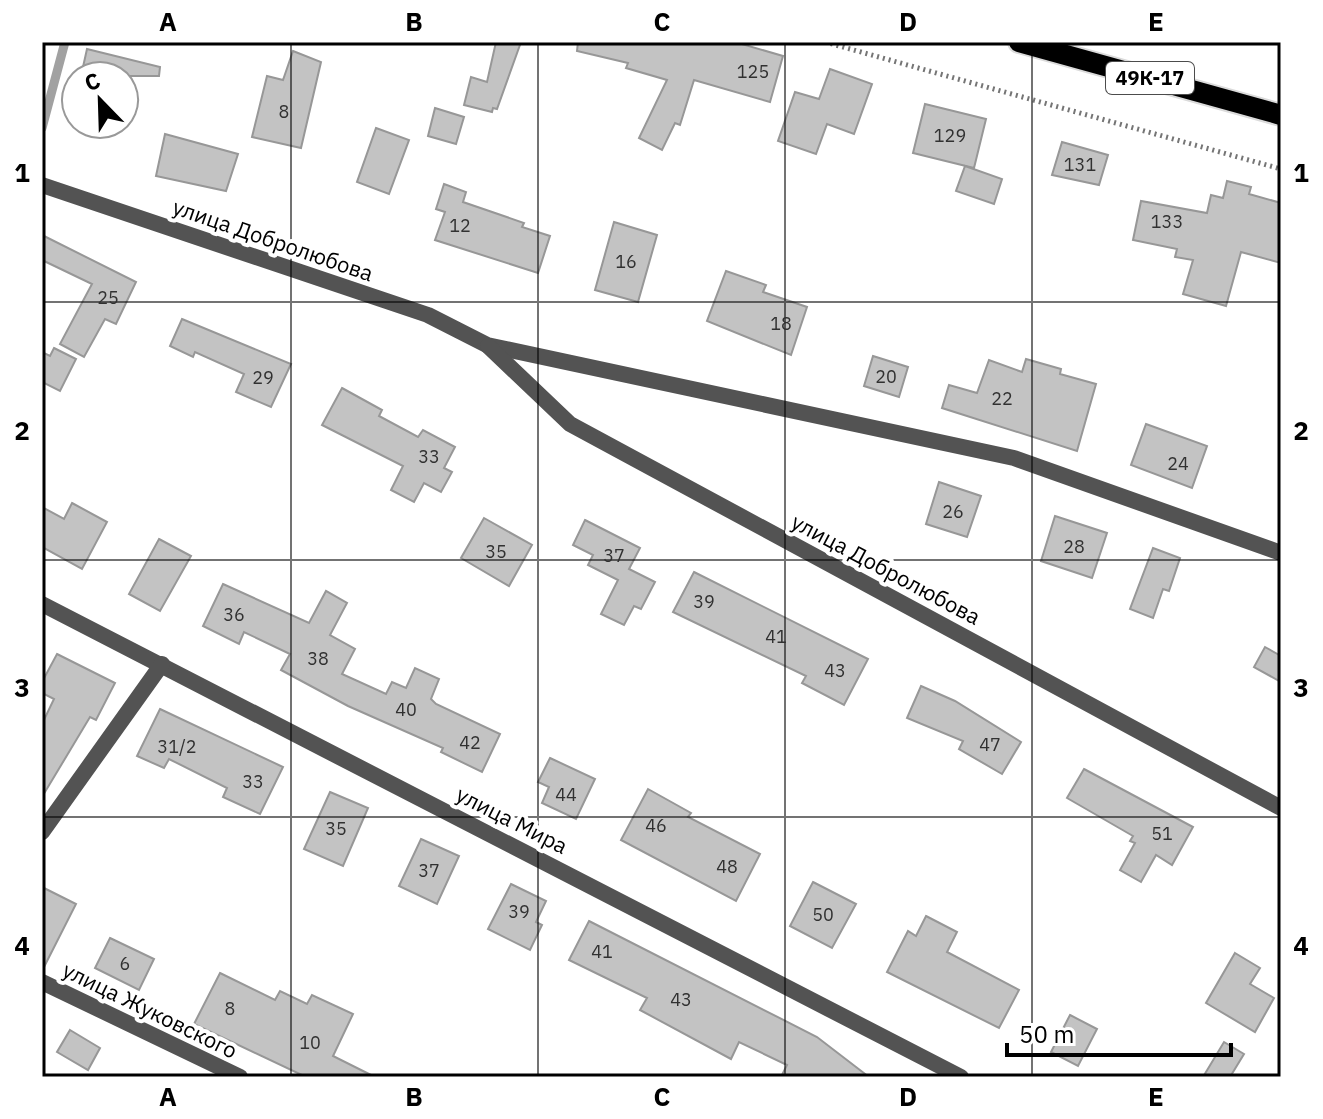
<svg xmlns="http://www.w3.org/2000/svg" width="1323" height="1119" viewBox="0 0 1323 1119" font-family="'IBM Plex Sans',sans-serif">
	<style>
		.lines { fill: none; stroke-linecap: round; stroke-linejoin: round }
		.stream { stroke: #a1a1a1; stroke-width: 9 }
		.building { fill: #c3c3c3; stroke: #979797; stroke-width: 2 }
		.primary-casing { stroke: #dbdbdb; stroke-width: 24 }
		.path { stroke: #757575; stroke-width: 5; stroke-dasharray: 2 4; stroke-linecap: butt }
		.street { stroke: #535353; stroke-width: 16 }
		.primary { stroke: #000; stroke-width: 20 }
		.grid { fill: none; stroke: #000; stroke-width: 2; stroke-opacity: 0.55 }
		.labels { text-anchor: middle; stroke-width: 8; stroke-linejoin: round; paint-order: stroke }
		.number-label { font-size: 18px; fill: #313131 }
		.shield { fill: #fff; stroke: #4c4c4c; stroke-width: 2 }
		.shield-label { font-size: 20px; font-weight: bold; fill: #000 }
		.street-label { font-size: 22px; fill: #000; stroke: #fff }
		.neatline { fill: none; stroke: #000; stroke-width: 3 }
		.grid-label { font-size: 26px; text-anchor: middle; font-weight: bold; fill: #000 }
	</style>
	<rect width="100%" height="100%" fill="#fff"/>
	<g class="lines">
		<path class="stream" d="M42 128 65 42"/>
	</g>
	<g class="building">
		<path d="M496 42H521L497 109 493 108 492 112 464 105 471 77 487 82Z"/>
		<path d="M578 42H735L783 56 770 102 694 80 680 125 675 123 662 150 639 138 667 80 626 68 628 63 577 51Z"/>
		<path d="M87 49 160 67 159 76H81Z"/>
		<path d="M293 51 321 62 301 148 252 137 267 76 283 80Z"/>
		<path d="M830 69 872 84 854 134 827 124 816 154 778 141 795 92 819 99Z"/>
		<path d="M925 104 986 119 974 168 913 153Z"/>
		<path d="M435 108 464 117 456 144 428 136Z"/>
		<path d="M376 128 409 140 389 194 357 182Z"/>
		<path d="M165 134 238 154 226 191 156 176Z"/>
		<path d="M1062 142 1108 155 1099 185 1052 175Z"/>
		<path d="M965 166 1002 179 994 204 956 191Z"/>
		<path d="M1227 181 1251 187 1249 194 1281 203V263L1241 252 1226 306 1183 294 1193 260 1175 257 1177 249 1133 240 1141 201 1207 213 1211 195 1223 198Z"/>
		<path d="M444 184 466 192 463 202 524 223 522 227 550 236 538 273 435 240 445 212 436 209Z"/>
		<path d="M614 222 657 235 638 302 595 290Z"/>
		<path d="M42 235 136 282 116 324 105 319 84 357 60 344 92 284 42 260Z"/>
		<path d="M726 271 766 285 763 292 807 307 791 355 707 321Z"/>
		<path d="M182 319 291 364 271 407 236 392 244 374 195 352 193 357 170 346Z"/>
		<path d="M54 348 76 359 60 391 42 382V352L50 356Z"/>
		<path d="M873 356 908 367 899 397 864 386Z"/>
		<path d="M1026 359 1061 369 1060 374 1096 384 1077 451 942 408 949 385 977 393 989 360 1022 372Z"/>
		<path d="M342 388 382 410 379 416 418 437 423 430 455 447 444 468 452 472 441 492 424 483 414 502 391 490 403 466 322 425Z"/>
		<path d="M1146 424 1207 446 1192 488 1131 465Z"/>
		<path d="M939 482 981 496 967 537 926 524Z"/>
		<path d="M72 503 107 522 82 569 42 547V507L64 519Z"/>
		<path d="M1055 516 1107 533 1092 578 1041 561Z"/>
		<path d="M484 518 532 545 509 586 461 558Z"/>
		<path d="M585 520 640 548 629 569 655 582 641 609 634 606 624 625 601 614 618 580 588 565 593 555 573 545Z"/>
		<path d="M159 539 191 556 160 611 129 594Z"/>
		<path d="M1153 548 1180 558 1169 591 1163 589 1153 618 1130 609Z"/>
		<path d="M694 572 868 659 844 705 802 683 806 676 673 612Z"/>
		<path d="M223 584 309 623 326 591 347 603 330 635 355 649 342 674 386 694 392 682 406 688 415 668 439 679 431 699 436 704 500 734 482 772 441 752 443 748 348 706 281 670 290 654 244 632 239 644 203 626Z"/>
		<path d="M1265 647 1281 656V682L1254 667Z"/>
		<path d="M57 654 115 683 96 720 90 717 42 797V724L54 699 42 693V682Z"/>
		<path d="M921 686 955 701 1021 742 1002 774 959 749 963 741 907 718Z"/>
		<path d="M160 709 283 767 260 814 223 797 227 788 169 759 164 768 137 756Z"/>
		<path d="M550 758 595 779 576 819 542 803 549 787 538 782Z"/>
		<path d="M1084 769 1193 827 1172 865 1156 855 1141 882 1120 870 1135 843 1130 841 1133 836 1067 798Z"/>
		<path d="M648 789 691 813 688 817 760 854 736 901 621 840Z"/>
		<path d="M330 792 368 808 343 866 304 849Z"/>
		<path d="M421 839 459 856 437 904 399 886Z"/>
		<path d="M813 882 856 904 832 948 790 926Z"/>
		<path d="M511 884 546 901 536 922 542 925 530 950 488 929Z"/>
		<path d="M42 887 76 904 42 971Z"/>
		<path d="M926 916 957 932 947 952 1019 990 999 1028 887 972 908 931 916 936Z"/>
		<path d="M589 921 817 1037 869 1077H781L787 1065 739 1042 731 1059 640 1010 647 998 569 960Z"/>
		<path d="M110 938 154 959 139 990 95 968Z"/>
		<path d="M1235 953 1260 968 1250 984 1274 998 1255 1032 1206 1003Z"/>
		<path d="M220 973 275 1000 280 991 307 1004 312 995 353 1014 333 1056 375 1077H306L194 1024Z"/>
		<path d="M1070 1015 1097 1029 1078 1066 1051 1052Z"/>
		<path d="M70 1030 100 1048 88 1070 57 1052Z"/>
		<path d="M1224 1042 1244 1054 1230 1077H1203Z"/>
	</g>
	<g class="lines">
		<defs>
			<path id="primary" d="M1019 42 1281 115"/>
		</defs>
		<use href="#primary" class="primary-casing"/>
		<path class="path" d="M825 42 1281 169"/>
		<g class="street">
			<path d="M42 185 428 315 487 345 1014 458 1281 553"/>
			<path d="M488 346 570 424 1281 808"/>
			<path d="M42 604 961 1077"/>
			<path d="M42 832 162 664"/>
			<path d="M42 982 240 1077"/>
		</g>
		<use href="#primary" class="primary"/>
	</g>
	<path class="grid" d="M291 42V1077M538 42V1077M785 42V1077M1032 42V1077M42 302H1281M42 560H1281M42 817H1281"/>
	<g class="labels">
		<g class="number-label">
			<text x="753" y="78">125</text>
			<text x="284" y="118">8</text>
			<text x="950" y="142">129</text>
			<text x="1080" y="171">131</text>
			<text x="1167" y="228">133</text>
			<text x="460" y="232">12</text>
			<text x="626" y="268">16</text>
			<text x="108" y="304">25</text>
			<text x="781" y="330">18</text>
			<text x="886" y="383">20</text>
			<text x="263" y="384">29</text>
			<text x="1002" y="405">22</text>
			<text x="429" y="463">33</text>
			<text x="1178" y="470">24</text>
			<text x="953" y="518">26</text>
			<text x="1074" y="553">28</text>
			<text x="496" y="558">35</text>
			<text x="614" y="562">37</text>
			<text x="704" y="608">39</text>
			<text x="234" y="621">36</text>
			<text x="776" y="643">41</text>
			<text x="318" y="665">38</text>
			<text x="835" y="677">43</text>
			<text x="406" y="716">40</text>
			<text x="470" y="749">42</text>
			<text x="990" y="751">47</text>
			<text x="177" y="753">31/2</text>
			<text x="253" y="788">33</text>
			<text x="566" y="801">44</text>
			<text x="656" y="832">46</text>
			<text x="336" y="835">35</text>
			<text x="1162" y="840">51</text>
			<text x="727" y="873">48</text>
			<text x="429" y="877">37</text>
			<text x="519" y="918">39</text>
			<text x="823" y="921">50</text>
			<text x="602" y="958">41</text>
			<text x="125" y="970">6</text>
			<text x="681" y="1006">43</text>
			<text x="230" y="1015">8</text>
			<text x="310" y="1049">10</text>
		</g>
		<rect class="shield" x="1106" y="62" width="88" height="32" rx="6"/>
		<g class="shield-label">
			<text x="1150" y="85">49К-17</text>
		</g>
		<g class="street-label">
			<text transform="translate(273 240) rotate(19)" y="8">улица Добролюбова</text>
			<text transform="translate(886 569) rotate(28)" y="8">улица Добролюбова</text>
			<text transform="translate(512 820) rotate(27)" y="8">улица Мира</text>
			<text transform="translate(150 1010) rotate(26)" y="8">улица Жуковского</text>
		</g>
	</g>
	<rect width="1323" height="1119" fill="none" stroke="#ffffff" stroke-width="88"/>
	<g transform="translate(100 100) rotate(337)"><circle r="38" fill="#ffffff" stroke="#999999" stroke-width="2"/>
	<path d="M0-6L14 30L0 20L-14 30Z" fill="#000000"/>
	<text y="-12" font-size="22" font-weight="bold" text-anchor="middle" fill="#000000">С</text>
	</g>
	<path d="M1007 1043v12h224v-12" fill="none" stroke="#000000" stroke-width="4"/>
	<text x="1019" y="1043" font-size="24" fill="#000000" stroke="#ffffff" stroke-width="6" paint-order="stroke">50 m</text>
	<rect x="44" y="44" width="1235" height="1031" class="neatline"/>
	<g class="grid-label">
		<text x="168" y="31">A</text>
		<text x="414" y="31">B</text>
		<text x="662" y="31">C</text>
		<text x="908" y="31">D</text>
		<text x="1156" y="31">E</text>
		<text x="22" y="182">1</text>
		<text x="1301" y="182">1</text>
		<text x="22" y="440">2</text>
		<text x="1301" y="440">2</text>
		<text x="22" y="697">3</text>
		<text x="1301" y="697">3</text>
		<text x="22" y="955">4</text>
		<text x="1301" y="955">4</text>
		<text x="168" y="1106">A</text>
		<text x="414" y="1106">B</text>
		<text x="662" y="1106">C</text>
		<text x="908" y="1106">D</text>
		<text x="1156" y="1106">E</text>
	</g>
</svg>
